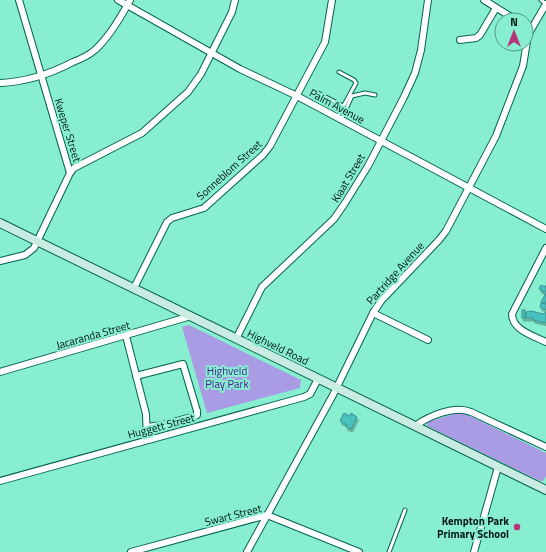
<svg xmlns="http://www.w3.org/2000/svg" width="546" height="552" viewBox="0 0 546 552" font-family="'Titillium Web',sans-serif">
	<style>
		.green { fill: #aa9ce4 }
		.building { fill: #49c2bf; stroke: #389391; filter: url(#shadow) }
		.lines { fill: none; stroke-linecap: round; stroke-linejoin: round }
		.lane-casing { stroke: #026350; stroke-width: 5 }
		.street-casing { stroke: #026350; stroke-width: 8 }
		.secondary-casing { stroke: #026350; stroke-width: 10 }
		.lane { stroke: #fff; stroke-width: 3 }
		.street { stroke: #fff; stroke-width: 6 }
		.secondary { stroke: #c9ece2; stroke-width: 8 }
		.poi-dot { fill: #b73378; stroke: #87eed0; stroke-width: 1.5 }
		.labels { text-anchor: middle; stroke-width: 4; stroke-linejoin: round; paint-order: stroke }
		.street-label { font-size: 11px; fill: #021711; stroke: #87eed0 }
		.park-label { font-size: 11px; fill: #47198f; stroke: #87eed0 }
		.poi-label { font-size: 11px; font-weight: bold; fill: #021711; stroke: #87eed0; text-anchor: end }
	</style>
	<defs>
		<filter id="shadow"><feDropShadow dx="1.5" dy="3" stdDeviation="0" flood-color="#0004"/></filter>
	</defs>
	<rect width="100%" height="100%" fill="#87eed0"/>
	<g class="green">
		<path d="M189 325 301 380 300 388 207 413 182 327Z"/>
		<path d="M457 413H462L472 417 546 453V476L543 481H540L427 426 428 422Z"/>
	</g>
	<g class="building">
		<path d="M541 285 545 287 546 285V292L541 291 542 290 539 289Z"/>
		<path d="M546 293V303L541 302Z"/>
		<path d="M541 303 546 304V310L540 307Z"/>
		<rect x="522" y="310" width="3" height="8"/>
		<path d="M531 311 543 314 546 312V323L533 320V318H526V312Z"/>
		<path d="M344 413 350 416 351 413 357 417 351 429 346 427 347 425 340 421Z"/>
	</g>
	<g class="lines">
		<defs>
			<g id="lane">
				<path d="M541 0 546 4"/>
				<path d="M318 93 343 106"/>
				<path d="M337 118 356 83 354 80 339 72"/>
				<path d="M341 120 352 96 365 93 375 95"/>
				<path d="M389 552 405 510"/>
			</g>
			<g id="street">
				<path d="M19 0 70 173"/>
				<path d="M118 0 240 69 297 96 546 229"/>
				<path d="M484 0 516 20"/>
				<path d="M460 40 476 38 480 35 496 8"/>
				<path d="M0 83C26 82 50 74 73 62 81 59 89 55 95 50 109 37 121 17 130 0"/>
				<path d="M546 248 512 314C512 330 534 336 546 342"/>
				<path d="M0 261 25 255 34 248 70 173 74 168 142 133 188 92 201 74 232 12 235 0"/>
				<path d="M134 288 167 222 172 218 204 208 263 155 270 146 325 42 332 0"/>
				<path d="M373 313 428 340"/>
				<path d="M126 336 146 414 147 440"/>
				<path d="M236 339 262 287 334 219 345 203 368 166 404 97 415 73 421 50 428 0"/>
				<path d="M0 372 191 316"/>
				<path d="M136 376 183 364 197 411V415L195 416 162 425 147 427"/>
				<path d="M415 426C429 416 454 405 471 412L546 447"/>
				<path d="M0 481 304 397 310 394 318 379"/>
				<path d="M131 552 267 515 359 552"/>
				<path d="M247 552 333 395 373 313 381 301 439 240 446 231 496 136 523 66 528 35 546 4"/>
				<path d="M474 552 498 467"/>
			</g>
			<path id="secondary" d="M0 223 546 490"/>
		</defs>
		<use href="#lane" class="lane-casing"/>
		<use href="#street" class="street-casing"/>
		<use href="#secondary" class="secondary-casing"/>
		<use href="#lane" class="lane"/>
		<use href="#street" class="street"/>
		<use href="#secondary" class="secondary"/>
	</g>
	<circle class="poi-dot" cx="517" cy="527" r="4"/>
	<g class="labels">
		<g class="street-label">
			<text transform="translate(337 106) rotate(28)" y="4">Palm Avenue</text>
			<text transform="translate(68 130) rotate(73)" y="4">Kweper Street</text>
			<text transform="translate(229 170) rotate(-42)" y="4">Sonneblom Street</text>
			<text transform="translate(348 178) rotate(-59)" y="4">Kiaat Street</text>
			<text transform="translate(395 273) rotate(-48)" y="4">Partridge Avenue</text>
			<text transform="translate(93 335) rotate(-16)" y="4">Jacaranda Street</text>
			<text transform="translate(278 347) rotate(26)" y="4">Highveld Road</text>
			<text transform="translate(161 426) rotate(-15)" y="4">Huggett Street</text>
			<text transform="translate(233 515) rotate(-14)" y="4">Swart Street</text>
		</g>
		<g class="park-label">
			<text x="227" y="375">Highveld<tspan x="227" dy="13">Play Park</tspan></text>
		</g>
		<g class="poi-label">
			<text x="509" y="525">Kempton Park<tspan x="509" dy="13">Primary School</tspan></text>
		</g>
	</g>
	<g transform="translate(514 32)"><circle r="19" fill="#87eed0" stroke="#529884"/>
	<path d="M0-3L7 15L0 10L-7 15Z" fill="#b73378"/>
	<text y="-6" font-size="11" font-weight="bold" text-anchor="middle" fill="#021711">N</text>
	</g>
</svg>
